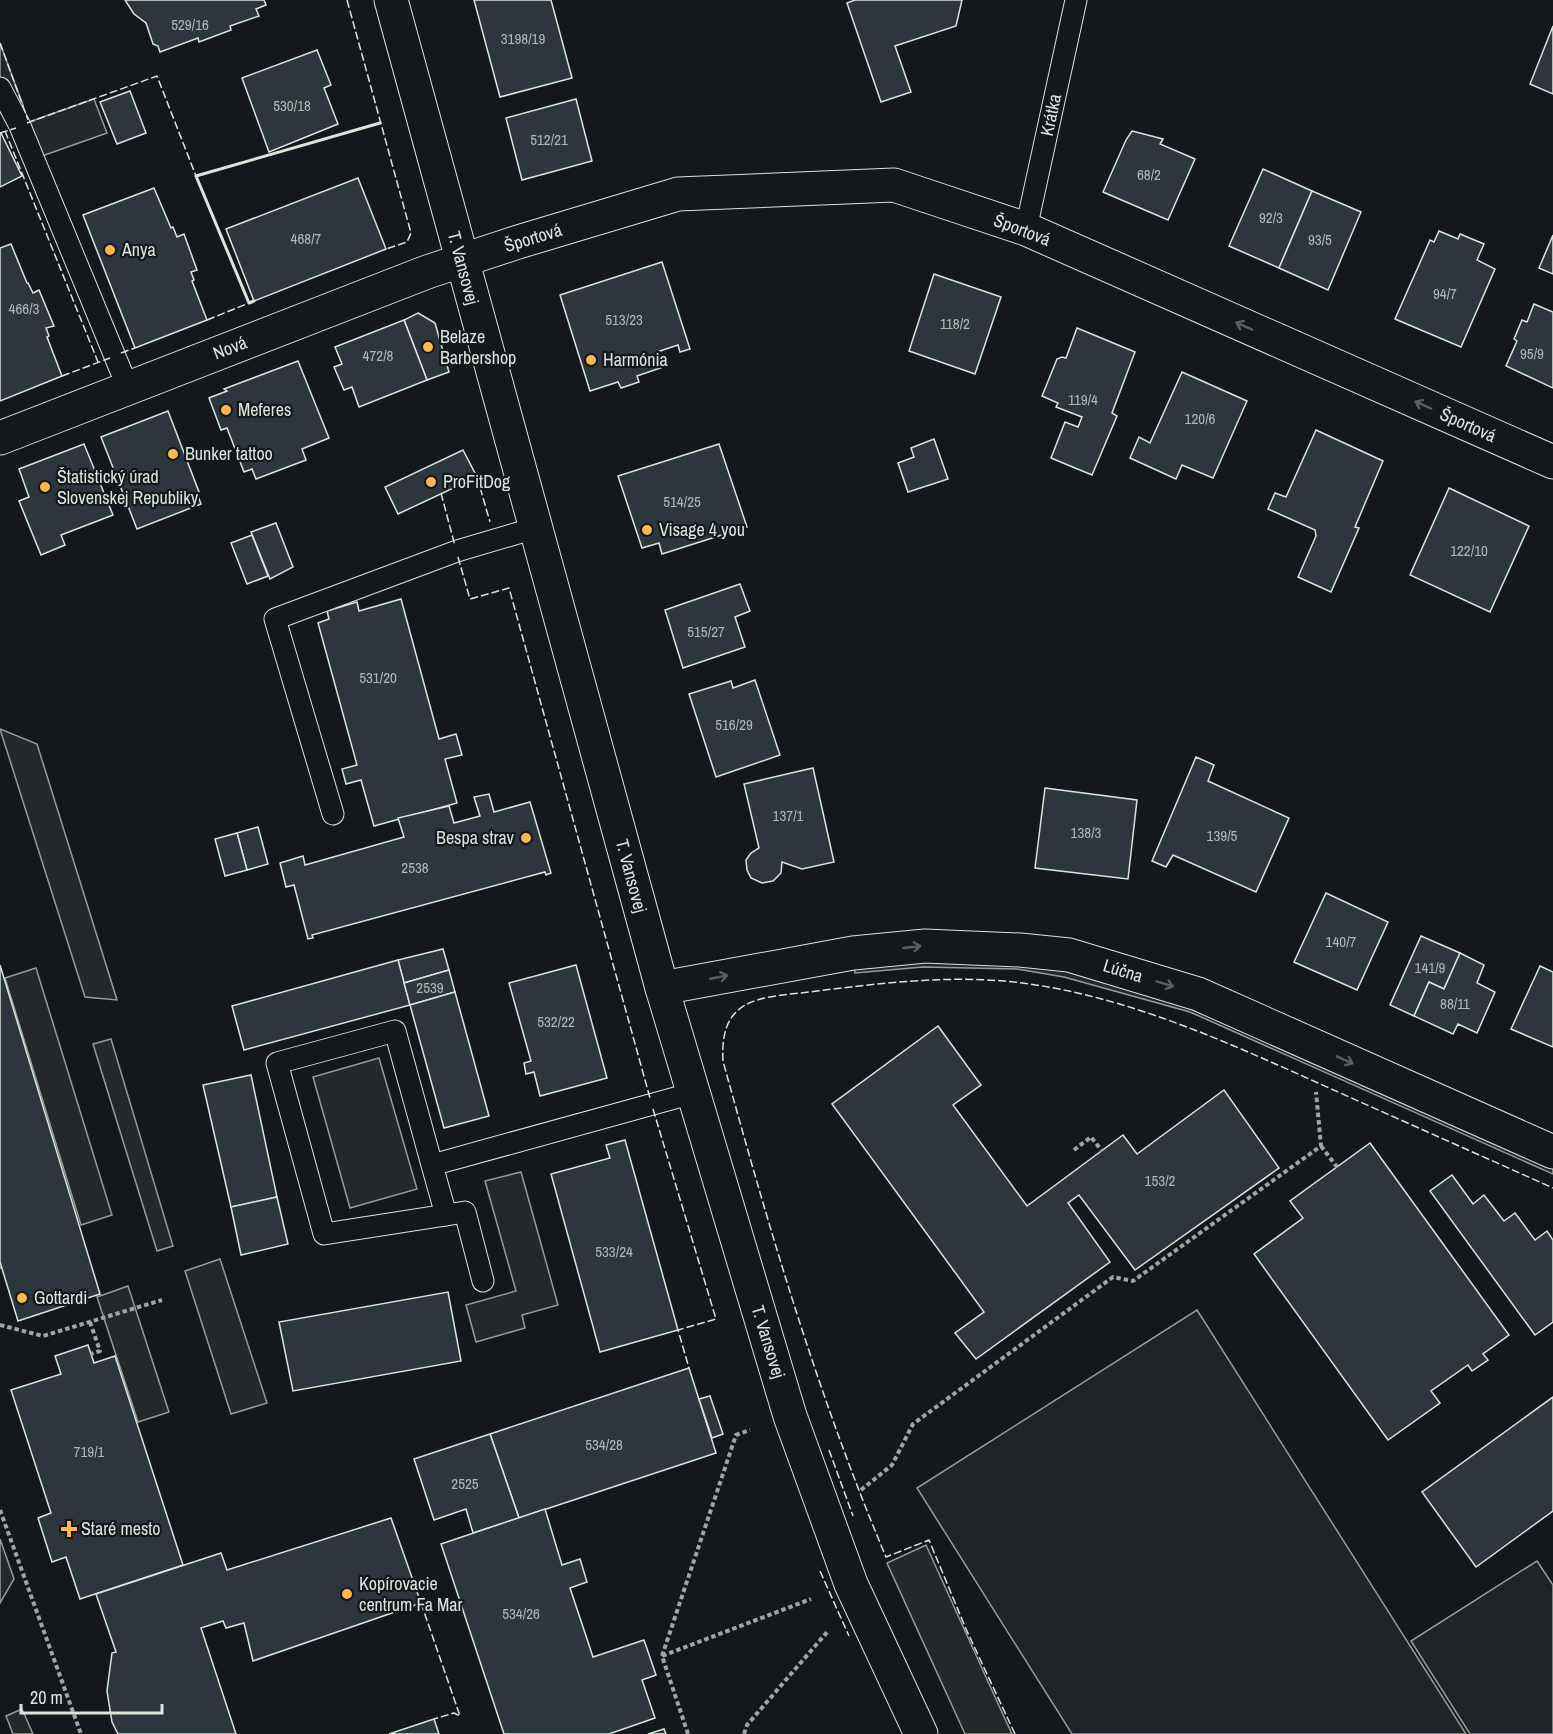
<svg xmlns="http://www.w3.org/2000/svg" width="1553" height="1734" viewBox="0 0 1553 1734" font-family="'Archivo Narrow',sans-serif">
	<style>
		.green { fill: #202428; stroke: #939e99; stroke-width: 1.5 }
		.parking { fill: #24282b; stroke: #939e99; stroke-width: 1.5 }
		.building { fill: #2c363c; stroke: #d8e6dc; stroke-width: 1.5 }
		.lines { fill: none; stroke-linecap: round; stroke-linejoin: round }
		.service-casing { stroke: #d8e6dc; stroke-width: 23 }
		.minor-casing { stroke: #d8e6dc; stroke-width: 35 }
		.path { stroke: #9da8a2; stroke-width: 4; stroke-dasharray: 4.5 3; stroke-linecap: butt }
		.service { stroke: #14181c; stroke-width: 21 }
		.minor { stroke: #14181c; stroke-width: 33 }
		.fence { stroke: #d8e6dc; stroke-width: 1.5; stroke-dasharray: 8 3; stroke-linecap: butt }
		.wall { stroke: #d8e6dc; stroke-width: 3 }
		.oneway { stroke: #59605f }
		.poi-dot { fill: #ffb74d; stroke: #14181c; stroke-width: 2 }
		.labels { text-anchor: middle; stroke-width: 4.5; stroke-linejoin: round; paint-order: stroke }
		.number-label { font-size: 15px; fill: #adbab4 }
		.street-label { font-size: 18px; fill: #d8e6dc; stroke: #14181c }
		.poi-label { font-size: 18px; fill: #d8e6dc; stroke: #14181c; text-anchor: start }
	</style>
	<rect width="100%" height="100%" fill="#14181c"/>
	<g class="green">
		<path d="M1197 1310 1466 1734H1072L917 1488Z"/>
		<path d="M1537 1561 1553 1585V1734H1470L1411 1641Z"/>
	</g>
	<g class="parking">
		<path d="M0 43 23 105 0 113Z"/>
		<path d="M94 99 107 133 42 156 29 122Z"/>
		<path d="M0 729 37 744 117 1000 85 997Z"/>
		<path d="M1020 952 1197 996 1553 1155V1174L1190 1012 1064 977 1017 969 923 967 855 973 853 955Z"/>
		<path d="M36 968 112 1215 81 1225 5 978Z"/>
		<path d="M111 1039 173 1246 157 1251 93 1044Z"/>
		<path d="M379 1058 417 1189 350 1208 313 1077Z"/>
		<path d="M521 1172 558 1305 522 1315 525 1328 476 1342 466 1305 516 1291 485 1181Z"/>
		<path d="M220 1259 267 1403 231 1414 185 1271Z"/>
		<path d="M128 1286 169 1412 138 1422 97 1297Z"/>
		<path d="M0 1539 14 1579 0 1603Z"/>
		<path d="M926 1545 1005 1719 1012 1734H965L887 1563Z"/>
		<path d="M22 1709 33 1734H13L6 1716Z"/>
	</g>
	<g class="building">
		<path d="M125 0H264L266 5 256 9 259 16 230 26 231 30 199 42 198 38 160 52 158 46 153 44 146 23 134 14Z"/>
		<path d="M474 0H551L572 78 500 97Z"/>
		<path d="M855 0H962L956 26 895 46 911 92 881 102 847 3Z"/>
		<path d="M1553 26V94L1530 84Z"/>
		<path d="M317 50 331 85 324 88 338 124 269 152 242 78Z"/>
		<path d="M130 91 146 133 117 144 100 102Z"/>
		<path d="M576 99 592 161 522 180 506 118Z"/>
		<path d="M1132 131 1163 139 1160 144 1195 159 1168 220 1103 192 1126 140Z"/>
		<path d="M1 133 22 176 0 187V134Z"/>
		<path d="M1263 169 1312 191 1279 268 1229 246Z"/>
		<path d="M358 178 386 249 254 301 226 229Z"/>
		<path d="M154 188 171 228 173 227 177 237 184 234 197 270 191 272 194 280 192 281 207 320 135 348 83 215Z"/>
		<path d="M1312 191 1361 212 1328 290 1279 268Z"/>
		<path d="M1439 231 1458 239 1460 234 1484 244 1477 260 1495 269 1461 347 1395 319 1430 240 1434 242Z"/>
		<path d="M1553 235V274L1539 268Z"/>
		<path d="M11 244 27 283H28L33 293 39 290 54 326 46 328 49 336 47 337 62 376 0 401V248Z"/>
		<path d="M662 262 690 349 680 352 678 345 657 352 663 367 637 376 639 382 621 388 618 382 590 391 560 295Z"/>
		<path d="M934 274 1001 297 975 374 909 351Z"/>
		<path d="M1534 304 1553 312V388L1506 366 1517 341 1514 339 1522 320 1527 322Z"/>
		<path d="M418 313 435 323 449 372 427 380 404 320Z"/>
		<path d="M404 320 427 380 359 407 352 387 344 390 334 367 342 364 335 347Z"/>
		<path d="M1077 328 1135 352 1112 413 1117 416 1092 475 1051 458 1065 422 1078 427 1082 417 1056 407 1058 403 1042 396 1057 359 1062 357 1066 358Z"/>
		<path d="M298 361 329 438 302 449 306 460 256 479 252 469 244 472 227 428 221 430 209 398 227 391 224 389Z"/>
		<path d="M1182 372 1247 401 1213 478 1182 465 1176 479 1130 458 1139 437 1150 443Z"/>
		<path d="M168 411 199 492 197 493 201 504 137 529 101 437Z"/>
		<path d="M1316 430 1383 461 1355 527 1359 528 1331 592 1298 577 1316 536 1315 530 1268 509 1275 493 1286 497Z"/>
		<path d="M934 439 948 479 908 492 898 463 914 457 911 448Z"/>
		<path d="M84 444 113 515 61 535 65 545 41 555 19 501 29 497 19 469Z"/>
		<path d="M719 444 747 527 662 554 659 543 642 548 618 476Z"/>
		<path d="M463 450 477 477 398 514 385 487Z"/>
		<path d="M1449 488 1529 526 1490 612 1410 575Z"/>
		<path d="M276 523 293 567 270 579 251 532Z"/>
		<path d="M252 535 268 576 247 584 231 543Z"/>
		<path d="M740 584 750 611 735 617 745 647 683 668 665 610Z"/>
		<path d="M401 599 439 739 456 734 462 755 445 759 457 803 374 826 361 780 346 784 342 769 357 765 318 623 329 619 327 611 357 602 359 611Z"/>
		<path d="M755 680 780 755 716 777 689 694 731 681 733 688Z"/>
		<path d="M1196 757 1214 765 1208 781 1289 818 1256 892 1173 855 1166 867 1152 861Z"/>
		<path d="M813 768 834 862 802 869 782 862 781 873 773 881 762 883 751 878 747 870 746 860 751 853 759 848 744 784Z"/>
		<path d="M1045 788 1137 800 1128 879 1035 868Z"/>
		<path d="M489 794 494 812 530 802 551 873 546 875 545 872 312 935 313 938 308 939 294 885 286 887 280 863 303 856 305 865 404 837 398 818 449 806 454 823 480 816 474 797Z"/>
		<path d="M258 827 268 864 247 870 237 833Z"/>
		<path d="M237 833 247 870 225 876 215 839Z"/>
		<path d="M1326 893 1388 922 1357 990 1294 962Z"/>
		<path d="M1421 936 1460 953 1444 989 1429 982 1414 1016 1390 1005Z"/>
		<path d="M443 949 449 970 404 983 398 960Z"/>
		<path d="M1460 953 1484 965 1477 983 1495 992 1477 1033 1458 1024 1453 1034 1414 1016 1429 982 1444 989Z"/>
		<path d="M398 960 410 1005 244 1050 232 1006Z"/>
		<path d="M0 965 100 1294 18 1321 0 1262Z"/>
		<path d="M576 965 607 1078 540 1096 534 1072 526 1074 524 1063 531 1061 509 983Z"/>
		<path d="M1540 966 1553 972V1047L1511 1029Z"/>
		<path d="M449 970 455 992 410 1005 404 983Z"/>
		<path d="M455 992 489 1116 444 1128 410 1005Z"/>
		<path d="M938 1026 981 1085 953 1105 1027 1206 1123 1135 1137 1154 1224 1090 1279 1168 1135 1270 1079 1195 1068 1203 1110 1262 976 1359 955 1333 984 1312 832 1104Z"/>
		<path d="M251 1075 277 1197 231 1207 203 1085Z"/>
		<path d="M625 1140 678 1330 600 1352 551 1174 610 1158 606 1145Z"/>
		<path d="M1370 1143 1509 1335 1483 1354 1488 1360 1472 1371 1468 1365 1431 1391 1440 1403 1388 1440 1254 1254 1303 1218 1290 1201Z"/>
		<path d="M1452 1175 1473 1204 1484 1195 1504 1221 1515 1213 1535 1240 1547 1231 1553 1240V1322L1535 1335 1430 1191Z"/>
		<path d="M277 1197 288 1244 241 1255 231 1207Z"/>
		<path d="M448 1292 461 1361 293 1391 279 1322Z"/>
		<path d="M88 1345 94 1363 115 1356 183 1565 80 1599 66 1557 52 1562 38 1518 51 1513 11 1390 61 1374 55 1356Z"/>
		<path d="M689 1368 716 1453 519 1518 490 1434Z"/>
		<path d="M710 1396 723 1434 712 1438 699 1399Z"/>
		<path d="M1553 1397V1511L1476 1567 1422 1492Z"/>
		<path d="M490 1434 519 1518 473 1533 466 1509 434 1520 414 1459Z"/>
		<path d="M545 1509 562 1565 580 1559 587 1582 570 1588 593 1657 644 1640 656 1675 642 1680 655 1718 609 1734H504L441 1544Z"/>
		<path d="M391 1518 421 1603 253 1661 244 1623 226 1628 223 1621 204 1627 201 1628 236 1734H118L112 1722 107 1691 112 1653 116 1652 96 1594 221 1553 227 1570Z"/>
		<path d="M434 1719 439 1734H389Z"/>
		<path d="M664 1729 666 1734H648Z"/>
	</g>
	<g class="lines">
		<defs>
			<g id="service">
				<path d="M0 88 20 126 128 388"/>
				<path d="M1026 229 1076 0"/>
				<path d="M333 814 275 619 457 551 535 528"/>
				<path d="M432 1165 446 1215 324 1234 277 1063 395 1031 432 1165 693 1093"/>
				<path d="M446 1215 465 1212 483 1281"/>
			</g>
			<g id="minor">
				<path d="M391 0 662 988 790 1416 851 1584 921 1734"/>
				<path d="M0 438 427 272 518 242 678 194 894 185 1026 229 1553 462"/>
				<path d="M662 988 853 953 925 946 1020 950 1069 955 1198 994 1553 1152"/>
			</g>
		</defs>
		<use href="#service" class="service-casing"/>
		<use href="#minor" class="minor-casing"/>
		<g class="path">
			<path d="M1321 1146 1337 1167"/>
			<path d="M1074 1150 1091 1137 1102 1151"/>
			<path d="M0 1267H1"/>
			<path d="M90 1322 100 1351 91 1354"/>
			<path d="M0 1325 43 1336 162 1300"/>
			<path d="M861 1490 892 1465 913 1424 1113 1277 1133 1281 1321 1146 1316 1092"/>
			<path d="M0 1510 81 1734"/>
			<path d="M662 1656 736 1435 750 1430"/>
			<path d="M688 1734 662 1656 811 1599"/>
			<path d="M744 1734 747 1725 828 1631"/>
		</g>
		<use href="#service" class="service"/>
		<use href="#minor" class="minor"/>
		<g class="fence">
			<path d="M347 0 411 233 407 242 386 249"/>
			<path d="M0 43 28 120"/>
			<path d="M27 123 157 76 196 176"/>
			<path d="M5 131 98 362"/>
			<path d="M0 133 16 128"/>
			<path d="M207 320 249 303"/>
			<path d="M121 353 135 348"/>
			<path d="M62 376 110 358"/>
			<path d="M477 477 490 522"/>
			<path d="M441 493 455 546"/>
			<path d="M458 557 470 599 509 588 650 1098"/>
			<path d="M653 1109 716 1319 678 1330 689 1368"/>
			<path d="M829 1450 853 1516"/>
			<path d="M820 1571 849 1636"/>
			<path d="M421 1603 460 1716 454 1713 434 1719"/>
			<path d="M1015 1734 966 1629 929 1540 886 1557C818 1396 769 1229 723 1061 719 993 765 998 817 991 882 983 948 975 1014 982 1121 994 1220 1039 1318 1083 1396 1118 1475 1153 1553 1188"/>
		</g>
		<path class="wall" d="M254 301 249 303 196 176 380 123"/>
	</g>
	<defs><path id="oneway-shaft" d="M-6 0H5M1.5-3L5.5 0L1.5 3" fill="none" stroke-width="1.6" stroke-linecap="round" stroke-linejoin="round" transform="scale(1.5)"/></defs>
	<g class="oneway">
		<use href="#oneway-shaft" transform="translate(1244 326) rotate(-156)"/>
		<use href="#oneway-shaft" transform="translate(1423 405) rotate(-156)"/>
		<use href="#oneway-shaft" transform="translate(912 947) rotate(-6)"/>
		<use href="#oneway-shaft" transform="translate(719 977) rotate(-11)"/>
		<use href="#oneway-shaft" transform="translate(1165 984) rotate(17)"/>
		<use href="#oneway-shaft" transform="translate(1345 1060) rotate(24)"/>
	</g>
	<g class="poi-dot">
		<circle cx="110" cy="250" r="6"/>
		<circle cx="428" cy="347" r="6"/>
		<circle cx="591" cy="360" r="6"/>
		<circle cx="226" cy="410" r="6"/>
		<circle cx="173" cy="454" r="6"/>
		<circle cx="431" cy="482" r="6"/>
		<circle cx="45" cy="487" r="6"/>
		<circle cx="647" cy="530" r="6"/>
		<circle cx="526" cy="838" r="6"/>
		<circle cx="22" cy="1298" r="6"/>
		<path d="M66 1520h6v6h6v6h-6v6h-6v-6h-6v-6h6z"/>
		<circle cx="347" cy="1594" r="6"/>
	</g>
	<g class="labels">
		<g class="number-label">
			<text x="190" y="30">529/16</text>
			<text x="523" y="44">3198/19</text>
			<text x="292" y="111">530/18</text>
			<text x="549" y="145">512/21</text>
			<text x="1149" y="180">68/2</text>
			<text x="1271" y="223">92/3</text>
			<text x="306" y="244">468/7</text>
			<text x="1320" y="245">93/5</text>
			<text x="1445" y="299">94/7</text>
			<text x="24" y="314">466/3</text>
			<text x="624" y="325">513/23</text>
			<text x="955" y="329">118/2</text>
			<text x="1532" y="359">95/9</text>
			<text x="378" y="361">472/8</text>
			<text x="1083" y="405">119/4</text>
			<text x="1200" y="424">120/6</text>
			<text x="682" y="507">514/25</text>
			<text x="1469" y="556">122/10</text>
			<text x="706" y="637">515/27</text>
			<text x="378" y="683">531/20</text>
			<text x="734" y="730">516/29</text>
			<text x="788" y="821">137/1</text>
			<text x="1086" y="838">138/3</text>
			<text x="1222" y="841">139/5</text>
			<text x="415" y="873">2538</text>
			<text x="1341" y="947">140/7</text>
			<text x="1430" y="973">141/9</text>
			<text x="430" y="993">2539</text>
			<text x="1455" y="1009">88/11</text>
			<text x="556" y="1027">532/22</text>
			<text x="1160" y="1186">153/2</text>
			<text x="614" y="1257">533/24</text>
			<text x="604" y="1450">534/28</text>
			<text x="89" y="1457">719/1</text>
			<text x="465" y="1489">2525</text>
			<text x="521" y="1619">534/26</text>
		</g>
		<g class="street-label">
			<text transform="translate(1051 115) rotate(-78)" y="6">Krátka</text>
			<text transform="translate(1022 230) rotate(21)" y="6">Športová</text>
			<text transform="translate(533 238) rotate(-17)" y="6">Športová</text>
			<text transform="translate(463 268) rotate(75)" y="6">T. Vansovej</text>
			<text transform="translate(230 348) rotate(-21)" y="6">Nová</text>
			<text transform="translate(1468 425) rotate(24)" y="6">Športová</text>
			<text transform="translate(631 876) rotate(75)" y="6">T. Vansovej</text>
			<text transform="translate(1123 971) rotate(17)" y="6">Lúčna</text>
			<text transform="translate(768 1342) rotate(73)" y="6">T. Vansovej</text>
		</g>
		<g class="poi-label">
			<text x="122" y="256">Anya</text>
			<text x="440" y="343">Belaze<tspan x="440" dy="21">Barbershop</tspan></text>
			<text x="603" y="366">Harmónia</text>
			<text x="238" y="416">Meferes</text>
			<text x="185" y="460">Bunker tattoo</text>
			<text x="57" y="483">Štatistický úrad<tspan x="57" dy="21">Slovenskej Republiky</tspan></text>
			<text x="443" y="488">ProFitDog</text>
			<text x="659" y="536">Visage 4 you</text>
			<text x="514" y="844" text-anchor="end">Bespa strav</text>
			<text x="34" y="1304">Gottardi</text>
			<text x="81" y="1535">Staré mesto</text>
			<text x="359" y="1590">Kopírovacie<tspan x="359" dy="21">centrum Fa Mar</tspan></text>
		</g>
	</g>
	<path d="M21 1704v9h141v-9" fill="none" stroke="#d8e6dc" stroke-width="3"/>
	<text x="30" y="1704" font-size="18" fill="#d8e6dc" stroke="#14181c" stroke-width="4.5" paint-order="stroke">20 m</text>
</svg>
